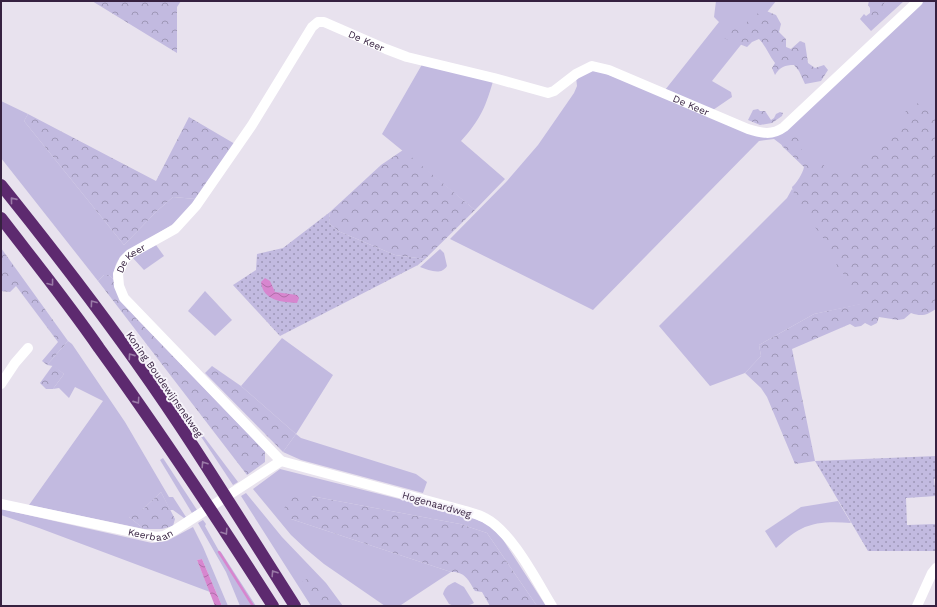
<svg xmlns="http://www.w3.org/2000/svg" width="937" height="607" viewBox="0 0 937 607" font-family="'Work Sans',sans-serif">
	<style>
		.grass { fill: #c2bae0 }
		.forest { fill: url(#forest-crowns) }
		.park { fill: url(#park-dots) }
		.water { fill: url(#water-waves) }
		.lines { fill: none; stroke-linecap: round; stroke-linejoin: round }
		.stream { stroke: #d786cf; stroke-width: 2.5 }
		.street { stroke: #fff; stroke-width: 10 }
		.highway { stroke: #5d2a6f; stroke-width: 12 }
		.oneway { stroke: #9a7aa7 }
		.labels { text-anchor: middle; stroke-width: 4; stroke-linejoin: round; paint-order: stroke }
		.street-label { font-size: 10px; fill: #362140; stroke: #f6f3fa }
	</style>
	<defs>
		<pattern id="forest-crowns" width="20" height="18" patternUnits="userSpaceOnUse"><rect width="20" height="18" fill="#c2bae0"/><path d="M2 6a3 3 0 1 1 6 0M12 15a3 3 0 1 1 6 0" fill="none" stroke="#9e97b7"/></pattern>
		<pattern id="park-dots" width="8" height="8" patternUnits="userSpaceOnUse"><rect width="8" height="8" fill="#c2bae0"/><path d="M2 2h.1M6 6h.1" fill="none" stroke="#9e97b7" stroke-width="1.8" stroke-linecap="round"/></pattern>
		<pattern id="water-waves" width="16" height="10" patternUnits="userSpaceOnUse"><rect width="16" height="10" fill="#d786cf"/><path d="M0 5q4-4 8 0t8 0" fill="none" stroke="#af6da9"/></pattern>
	</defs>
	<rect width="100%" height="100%" fill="#e8e2ee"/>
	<g class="grass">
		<path d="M716 1H776L712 81 731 92 732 97 713 110 665 90 719 22 714 17Z"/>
		<path d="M889 1H904L871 31 860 19 864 14 866 16 870 13V16L884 12V3Z"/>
		<path d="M921 1H936V112L866 163 844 178 809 170 791 152 774 139 759 141 593 310 450 239 507 181 538 145 574 93 577 86 576 77 593 69 772 136Z"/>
		<path d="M424 61 494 78C486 106 481 119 461 141L505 179 475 210 382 134Z"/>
		<path d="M1 101 28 114 24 121 124 245 157 211 173 197 196 199 178 221 123 255C115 262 114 269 113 279L109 275H104L98 281 1 158Z"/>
		<path d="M792 189 844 261 862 304 814 314 759 345 761 356 745 373 710 386 659 326 787 198Z"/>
		<path d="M156 245 164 256 144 270 132 257Z"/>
		<path d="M440 249 444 253 447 266C441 276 429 270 420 267Z"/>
		<path d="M205 291 232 320 215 336 188 311Z"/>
		<path d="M282 338 333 375 296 434 301 438 416 474 427 482 423 493 301 460 283 452 296 434 241 386Z"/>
		<path d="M68 341 72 344 125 422 169 497H173L186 517 184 518 173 510H170L161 492 142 510 129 517 144 529 29 505 103 401 75 387 69 398 59 388 53 389 64 374 53 366 47 365Z"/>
		<path d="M194 426H196L238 482 233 485Z"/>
		<path d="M163 458 197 510 192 513 160 460Z"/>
		<path d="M280 469 471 517 487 524 498 532 546 606H537L487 533 460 524 311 496H289L291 519 451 572 401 605 385 606 324 564 306 549 291 535 253 489Z"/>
		<path d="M246 493 282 537 326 583 343 606H311L241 496Z"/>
		<path d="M838 501 851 523C834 522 817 521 801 529 792 533 784 541 776 548L765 531 801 507Z"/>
		<path d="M1 509 152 543 167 541 193 527 203 547 228 606H222L202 559 197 560 210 592 39 528 1 515Z"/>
		<path d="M203 520 206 524 205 526 219 551 221 552 256 606H240L226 572 198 523Z"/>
		<path d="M455 582 464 587 474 603C467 607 456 607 449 604L443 594C445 587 448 585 455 582Z"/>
	</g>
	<g class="forest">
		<path d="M92 1H181L177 7V53Z"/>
		<path d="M869 1H889L884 3V12L876 20 870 16V8L868 5Z"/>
		<path d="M764 10 776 15 781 24 779 32 786 39V47L791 49 800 41 805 43 808 63 815 68 824 65 828 70 821 81 805 84 799 71 794 65C785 65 780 67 775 75L772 68 775 63C769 55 766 46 759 39L752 42 747 47 721 37 722 30 728 26H742L755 15Z"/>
		<path d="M928 101 936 110V309C927 315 922 317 911 313L904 319 898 320 879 317 877 323 871 326 865 323 861 326 855 327 850 324 792 349 815 461 795 464 767 397 761 388 745 373 761 356 759 345 814 314 860 304 861 303 857 296 851 289C851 284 852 283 847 281L842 271 838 270 836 266 837 263C831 259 832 256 830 250 827 242 820 234 815 227 811 219 792 194 792 187 796 184 803 173 804 167L782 146 781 140 787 135 795 136 802 143V150L799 155 802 160 810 159 812 161 816 159 822 163 826 168 836 170 841 175 846 174 854 166 868 158 897 128 902 123 904 113 909 108 915 104Z"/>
		<path d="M758 109 760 111H765L771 120 774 118 776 114 780 112 783 113 782 116 772 123 760 125 748 120 753 110Z"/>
		<path d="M28 114 156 181 189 117 235 144 196 199 173 197 157 211 124 245 24 121Z"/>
		<path d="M403 150 475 210 425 259 395 255 338 231 329 223 330 212 381 165Z"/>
		<path d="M1 248 68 341 47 365 42 361 58 342 16 286 10 292 1 291Z"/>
		<path d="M104 275H109L113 279 128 308 137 319 265 451V462L247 475 98 281Z"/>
		<path d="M53 365 64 374 53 389H46L40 383Z"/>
		<path d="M212 366 241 386 296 434 283 452 205 373Z"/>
		<path d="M161 492 175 519 173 526 162 529H144L129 517 130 510H142Z"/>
		<path d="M289 496H311L460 524 487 533 537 606H490L482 592 475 591C469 581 465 571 451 572L291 519 284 509Z"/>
		<path d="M307 579 323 585 334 602 335 606H314L302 584 303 581Z"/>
	</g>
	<g class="park">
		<path d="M330 212 329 223 338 231 395 255 425 259 418 265 280 336 233 285 256 270 257 254 283 248Z"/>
		<path d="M936 456V478L934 479 936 496 906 498 907 525 936 524V551H868L815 461Z"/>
	</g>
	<g class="water">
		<path d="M265 278 270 281 275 292 297 295 299 298 297 303C282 302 263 301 261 282Z"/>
		<path d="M202 559 222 606H215L197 560Z"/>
	</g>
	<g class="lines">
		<path class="stream" d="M219 552 253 606"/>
		<g class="street">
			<path d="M1 384 15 363 28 348"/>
			<path id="s1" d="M1 504 156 537 164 536 175 530 281 461"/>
			<path id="s2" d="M552 606C536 580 512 532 485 518 478 514 469 512 462 510L281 461 124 298 119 286 118 274 124 260 130 254 175 229 196 206 252 125 312 27 318 22H324L386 49 407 57 494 78 548 93 554 91 576 74 592 66 609 70 748 129C761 133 772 136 784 127L918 1"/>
			<path d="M917 606 932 573 936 568"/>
		</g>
		<g class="highway">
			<path d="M1 185C63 262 123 340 178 423 218 483 256 545 295 606"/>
			<path d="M1 218C34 261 68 303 99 348 160 432 217 518 273 606"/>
		</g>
	</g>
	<defs><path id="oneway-chevron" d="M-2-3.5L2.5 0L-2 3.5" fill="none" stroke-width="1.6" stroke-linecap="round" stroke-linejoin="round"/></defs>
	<g class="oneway">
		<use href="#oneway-chevron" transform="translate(13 200) rotate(-129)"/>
		<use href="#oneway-chevron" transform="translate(51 283) rotate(53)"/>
		<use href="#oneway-chevron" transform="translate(93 303) rotate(-126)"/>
		<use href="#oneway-chevron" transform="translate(131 356) rotate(-125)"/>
		<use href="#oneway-chevron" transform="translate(137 401) rotate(55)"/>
		<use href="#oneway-chevron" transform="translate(204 464) rotate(-123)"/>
		<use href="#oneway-chevron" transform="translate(225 532) rotate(57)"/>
		<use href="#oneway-chevron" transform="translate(274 573) rotate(-123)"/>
	</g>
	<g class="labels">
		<g class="street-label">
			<text dy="4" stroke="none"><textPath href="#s2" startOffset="955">De Keer</textPath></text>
			<text dy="4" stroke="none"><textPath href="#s2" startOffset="1303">De Keer</textPath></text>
			<text dy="4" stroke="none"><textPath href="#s2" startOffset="596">De Keer</textPath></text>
			<text transform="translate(165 384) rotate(55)" y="4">Koning Boudewijnsnelweg</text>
			<text transform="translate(437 504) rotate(16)" y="4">Hogenaardweg</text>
			<text dy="4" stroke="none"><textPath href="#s1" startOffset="153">Keerbaan</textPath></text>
		</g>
	</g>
	<rect width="937" height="607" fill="none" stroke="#362140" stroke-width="4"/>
</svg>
